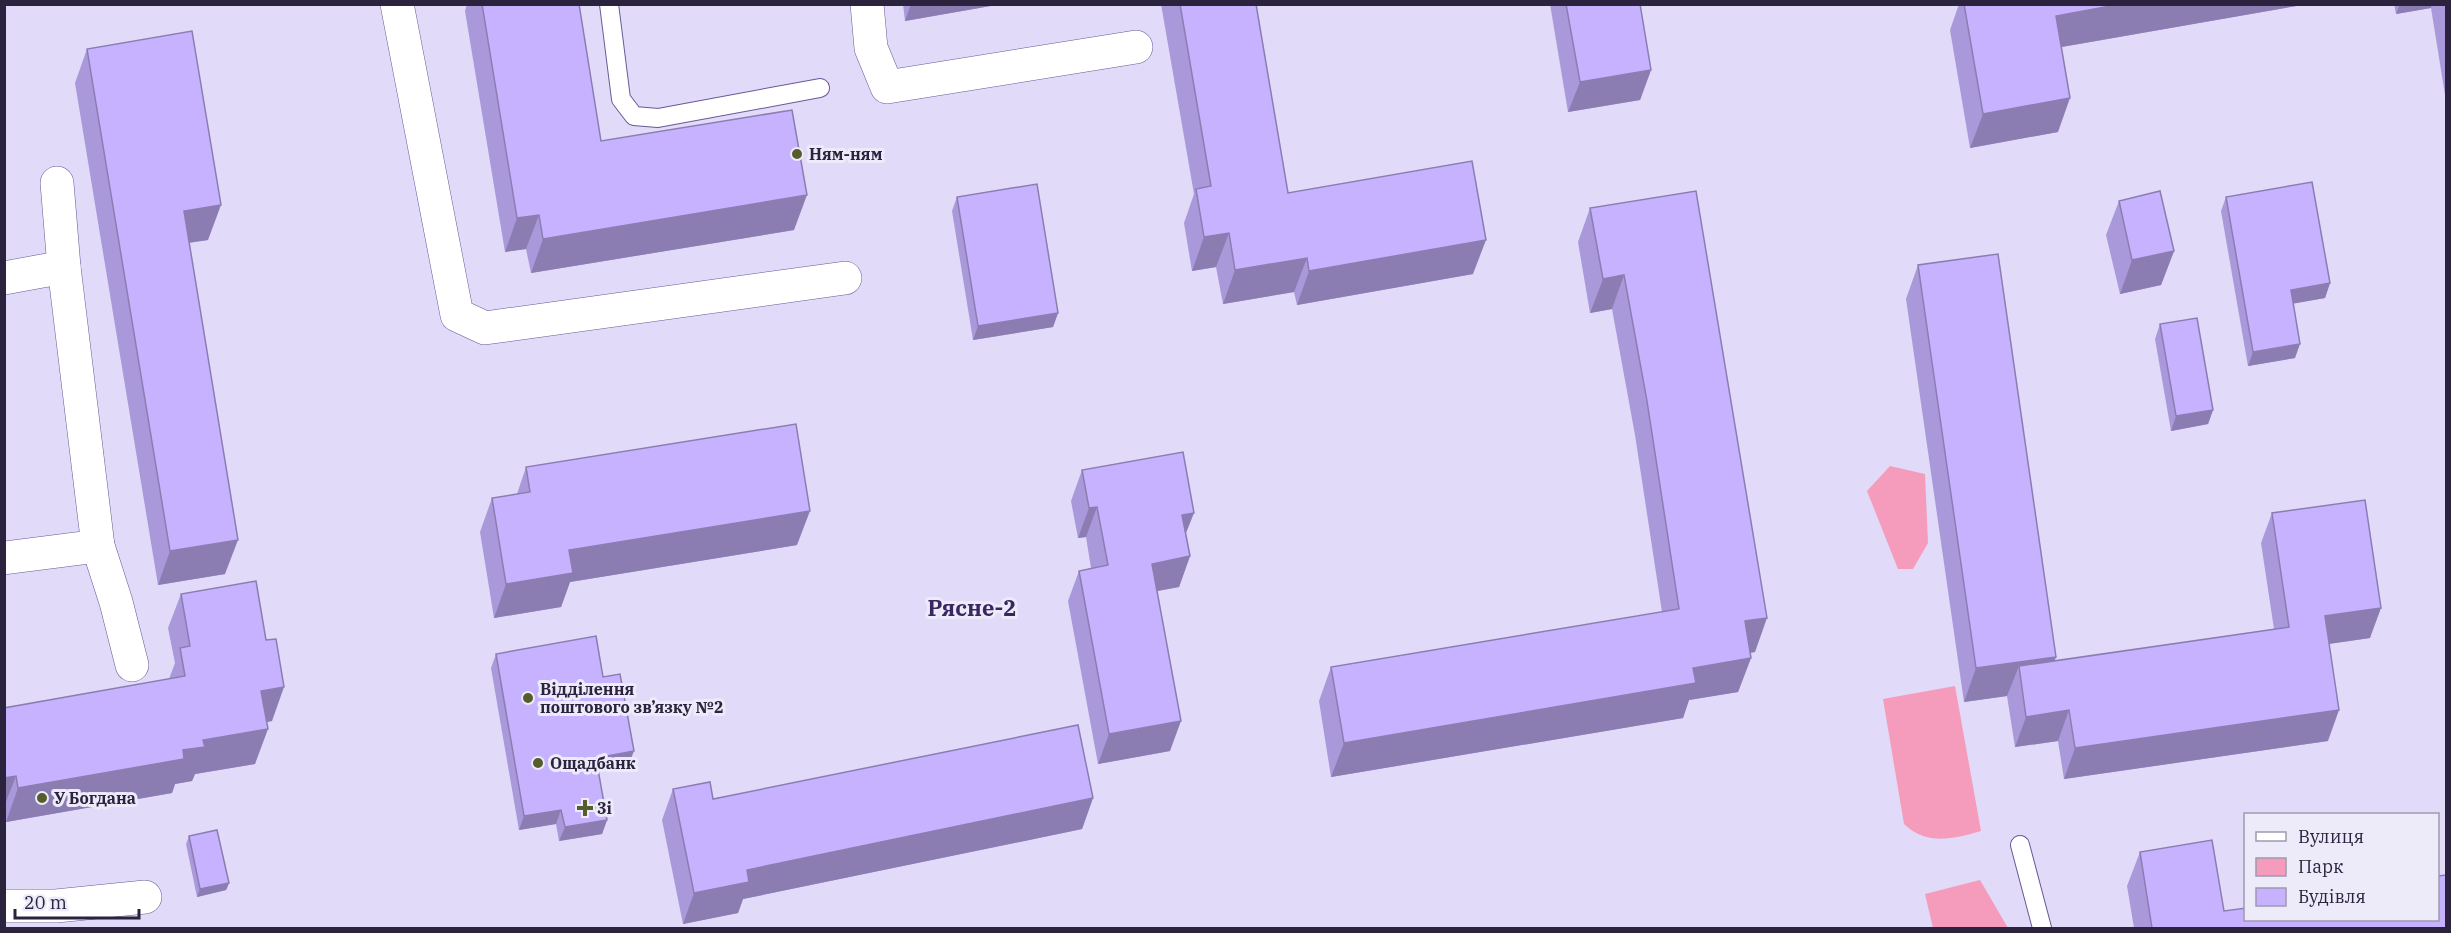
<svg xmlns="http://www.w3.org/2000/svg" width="2451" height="933" viewBox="0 0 2451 933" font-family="'IBM Plex Serif',serif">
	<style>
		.green { fill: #f59cbd }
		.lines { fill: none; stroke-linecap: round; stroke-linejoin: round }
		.lane-casing { stroke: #6a5897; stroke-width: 20 }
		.street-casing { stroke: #6a5897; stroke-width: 34 }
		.lane { stroke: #fff; stroke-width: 18 }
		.street { stroke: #fff; stroke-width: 33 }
		.wall { fill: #aa99da }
		.shaded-wall { fill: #8b7db2 }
		.building { fill: #c6b2fe; stroke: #8b7db2; stroke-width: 1.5 }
		.poi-dot { fill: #565d2c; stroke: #edeaf9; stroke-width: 2 }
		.labels { text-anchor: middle; stroke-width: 6; stroke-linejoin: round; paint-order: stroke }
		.poi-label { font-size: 16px; font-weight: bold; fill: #2b233e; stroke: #edeaf9; text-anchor: start }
		.district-label { font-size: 22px; font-weight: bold; fill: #3a2661; stroke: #edeaf9 }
	</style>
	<rect width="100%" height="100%" fill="#e1daf8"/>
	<g class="green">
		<path d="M1890 466 1925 474 1928 543 1913 569H1898L1867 491Z"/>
		<path d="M1955 686 1981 831C1953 839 1927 846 1904 824L1883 699Z"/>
		<path d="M1980 880 2008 928H1933L1925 894Z"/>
	</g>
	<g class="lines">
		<defs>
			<g id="lane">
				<path d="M609 4 621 99 634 116 658 118 820 88"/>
				<path d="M2020 845 2042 928"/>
			</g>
			<g id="street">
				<path d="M397 4 457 315 485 328 845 278"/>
				<path d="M867 4 871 48 887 87 1136 47"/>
				<path d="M57 183 64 267"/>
				<path d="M4 278 64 267 98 546 116 602 132 665"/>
				<path d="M4 558 98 546"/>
				<path d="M4 906H56L145 897"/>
			</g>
		</defs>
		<use href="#lane" class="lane-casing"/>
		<use href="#street" class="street-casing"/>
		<use href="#lane" class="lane"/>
		<use href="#street" class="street"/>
	</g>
	<g class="wall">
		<path d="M467 4H579L601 141 794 230 531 273 526 249 505 252 465 11Z"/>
		<path d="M903 4H1002L905 21Z"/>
		<path d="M1161 4H1256L1288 193 1473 274 1297 305 1294 292 1223 304 1216 267 1192 271 1184 223 1194 194Z"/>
		<path d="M1550 4H1640L1651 70 1640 100 1568 112Z"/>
		<path d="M1959 4H2308L2062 47 2058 132 1970 148 1950 30Z"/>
		<path d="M2394 4H2446V101L2431 8 2396 14Z"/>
		<path d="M87 49 208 240 189 243 225 574 158 585 75 83Z"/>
		<path d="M1696 191 1755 652 1750 653 1751 658 1738 692 1689 700 1683 718 1331 777 1319 701 1331 667 1662 612 1635 435 1612 309 1590 313 1578 242 1590 208Z"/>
		<path d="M957 197 1058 313 1053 327 973 340 952 211Z"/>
		<path d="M2226 197 2330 283 2325 298 2293 303 2295 358 2248 366 2221 211Z"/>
		<path d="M2119 201 2174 251 2161 285 2120 294 2106 235Z"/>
		<path d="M1918 265 2056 657 2054 661 2274 629 2261 543 2272 513 2370 638 2329 644 2328 741 2064 779 2058 741 2015 747 2007 696 1964 702 1906 299Z"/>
		<path d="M2160 324 2213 410 2208 424 2171 431 2155 339Z"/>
		<path d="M526 467 797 545 570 582 561 607 494 618 480 532 492 498 517 494Z"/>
		<path d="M1082 470 1186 534 1190 556 1179 587 1157 591 1170 751 1098 764 1068 601 1079 571 1091 568 1086 537 1078 538 1071 501Z"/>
		<path d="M181 594 272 721 266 722 255 764 195 774 192 781 175 784 172 793 6 822 4 816V708L169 679 175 663 168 628Z"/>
		<path d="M496 654 603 677 628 766 598 771 607 820 602 834 559 841 556 824 519 830 491 668Z"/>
		<path d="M673 789 713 799 1093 798 1082 829 743 899 738 913 683 924 662 820Z"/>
		<path d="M189 836 229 883 226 890 197 897 186 844Z"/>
		<path d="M2140 852 2224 911 2446 928H2134L2127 886Z"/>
	</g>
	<g class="shaded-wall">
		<path d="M911 4H1002L905 21Z"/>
		<path d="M2121 4H2308L2044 50 2056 16Z"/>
		<path d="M2400 4H2432L2431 8 2396 14Z"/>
		<path d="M1651 70 1640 100 1568 112 1580 82Z"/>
		<path d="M2070 98 2058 132 1970 148 1983 114Z"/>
		<path d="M807 195 794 230 531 273 543 239Z"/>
		<path d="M221 205 208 240 171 245 184 211Z"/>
		<path d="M539 215 526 249 505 252 517 218Z"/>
		<path d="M1229 233 1216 267 1192 271 1204 237Z"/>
		<path d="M1486 240 1473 274 1297 305 1309 271Z"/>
		<path d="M2174 251 2161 285 2120 294 2132 260Z"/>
		<path d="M1307 258 1294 292 1223 304 1235 270Z"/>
		<path d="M1624 275 1612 309 1590 313 1603 279Z"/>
		<path d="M2330 283 2325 298 2286 305 2291 290Z"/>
		<path d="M1058 313 1053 327 973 340 978 326Z"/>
		<path d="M2300 344 2295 358 2248 366 2253 352Z"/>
		<path d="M2213 410 2208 424 2171 431 2176 416Z"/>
		<path d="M1097 507 1086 537 1078 538 1089 508Z"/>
		<path d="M810 511 797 545 570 582 561 607 494 618 506 584 569 550Z"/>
		<path d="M1194 513 1182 543V515Z"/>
		<path d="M238 540 225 574 158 585 170 551Z"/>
		<path d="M1190 556 1179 587 1141 594 1152 564Z"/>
		<path d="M2381 608 2370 638 2314 646 2325 616Z"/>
		<path d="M1767 618 1755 652 1732 655 1745 621Z"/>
		<path d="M2056 657 2043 691 2019 666 2007 696 1964 702 1976 668Z"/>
		<path d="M1751 658 1738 692 1689 700 1683 718 1331 777 1344 743 1693 668Z"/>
		<path d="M284 687 272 721 249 725 261 691Z"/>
		<path d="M2069 710 2058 741 2015 747 2026 717Z"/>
		<path d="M2339 710 2328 741 2064 779 2075 748Z"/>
		<path d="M1181 721 1170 751 1098 764 1109 734Z"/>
		<path d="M268 729 255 764 195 774 192 781 175 784 172 793 6 822 18 788 183 750 203 740Z"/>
		<path d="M634 751 628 766 591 772 596 758Z"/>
		<path d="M16 776 4 807V778Z"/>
		<path d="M1093 798 1082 829 743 899 738 913 683 924 694 893 747 870Z"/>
		<path d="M561 810 556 824 519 830 524 816Z"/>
		<path d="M607 820 602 834 559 841 565 827Z"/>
		<path d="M229 883 226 890 197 897 200 889Z"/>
	</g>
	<g class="building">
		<path d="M482 4H579L601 141 792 110 807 195 543 239 539 215 517 218Z"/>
		<path d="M1180 4H1256L1288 193 1472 161 1486 240 1309 271 1307 258 1235 270 1229 233 1204 237 1196 189 1211 186Z"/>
		<path d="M1566 4H1640L1651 70 1580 82Z"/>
		<path d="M1964 4H2121L2056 16 2070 98 1983 114Z"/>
		<path d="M192 31 221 205 184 211 238 540 170 551 87 49Z"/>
		<path d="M2312 182 2330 283 2291 290 2300 344 2253 352 2226 197Z"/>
		<path d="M1037 184 1058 313 978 326 957 197Z"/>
		<path d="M1696 191 1767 618 1745 621 1751 658 1693 668 1696 683 1344 743 1331 667 1679 609 1647 401 1624 275 1603 279 1590 208Z"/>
		<path d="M2160 191 2174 251 2132 260 2119 201Z"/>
		<path d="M1998 254 2056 657 1976 668 1918 265Z"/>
		<path d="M2197 318 2213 410 2176 416 2160 324Z"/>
		<path d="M796 424 810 511 569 550 573 573 506 584 492 498 530 492 526 467Z"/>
		<path d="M1183 452 1194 513 1182 515 1190 556 1152 564 1181 721 1109 734 1079 571 1108 565 1097 507 1089 508 1082 470Z"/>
		<path d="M2365 500 2381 608 2325 616 2339 710 2075 748 2069 710 2026 717 2019 666 2289 627 2272 513Z"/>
		<path d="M256 581 266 640 276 639 284 687 261 691 268 729 203 740 205 747 183 750 184 759 18 788 16 776 4 778V708L185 676 180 648 190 646 181 594Z"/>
		<path d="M596 636 603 677 620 674 634 751 596 758 607 820 565 827 561 810 524 816 496 654Z"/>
		<path d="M1078 725 1093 798 747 870 749 882 694 893 673 789 710 782 713 799Z"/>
		<path d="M217 830 229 883 200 889 189 836Z"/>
		<path d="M2212 840 2224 911 2246 908V920H2438V876L2446 875V928H2152L2140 852Z"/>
	</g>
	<g class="poi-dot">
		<circle cx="797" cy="154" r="6"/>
		<circle cx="528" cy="698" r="6"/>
		<circle cx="538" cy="763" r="6"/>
		<circle cx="42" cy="798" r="6"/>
		<path d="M582 799h6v6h6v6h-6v6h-6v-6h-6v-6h6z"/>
	</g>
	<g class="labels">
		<g class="poi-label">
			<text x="809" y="160">Ням-ням</text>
			<text x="540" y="695">Відділення<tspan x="540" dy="18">поштового зв’язку №2</tspan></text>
			<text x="550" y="769">Ощадбанк</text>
			<text x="54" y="804">У Богдана</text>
			<text x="597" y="814">3і</text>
		</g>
		<g class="district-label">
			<text x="972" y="616">Рясне-2</text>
		</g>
	</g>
	<rect width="2451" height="933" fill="none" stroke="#2b233e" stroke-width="12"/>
	<rect x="2244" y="813" width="195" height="108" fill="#edeaf9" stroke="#9f9aae" stroke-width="1.5"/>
	<rect x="2256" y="832" width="30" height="9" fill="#ffffff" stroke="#9f9aae" stroke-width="1.5"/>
	<text x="2298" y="843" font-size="18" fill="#2b233e">Вулиця</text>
	<rect x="2256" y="858" width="30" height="18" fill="#f59cbd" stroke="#9f9aae" stroke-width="1.5"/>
	<text x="2298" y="873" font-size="18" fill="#2b233e">Парк</text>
	<rect x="2256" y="888" width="30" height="18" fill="#c6b2fe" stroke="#9f9aae" stroke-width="1.5"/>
	<text x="2298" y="903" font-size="18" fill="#2b233e">Будівля</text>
	<path d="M15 909v9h124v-9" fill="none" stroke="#2b233e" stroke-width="3"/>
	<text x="24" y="909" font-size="18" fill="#2b233e" stroke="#edeaf9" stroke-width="4.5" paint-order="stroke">20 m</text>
</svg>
